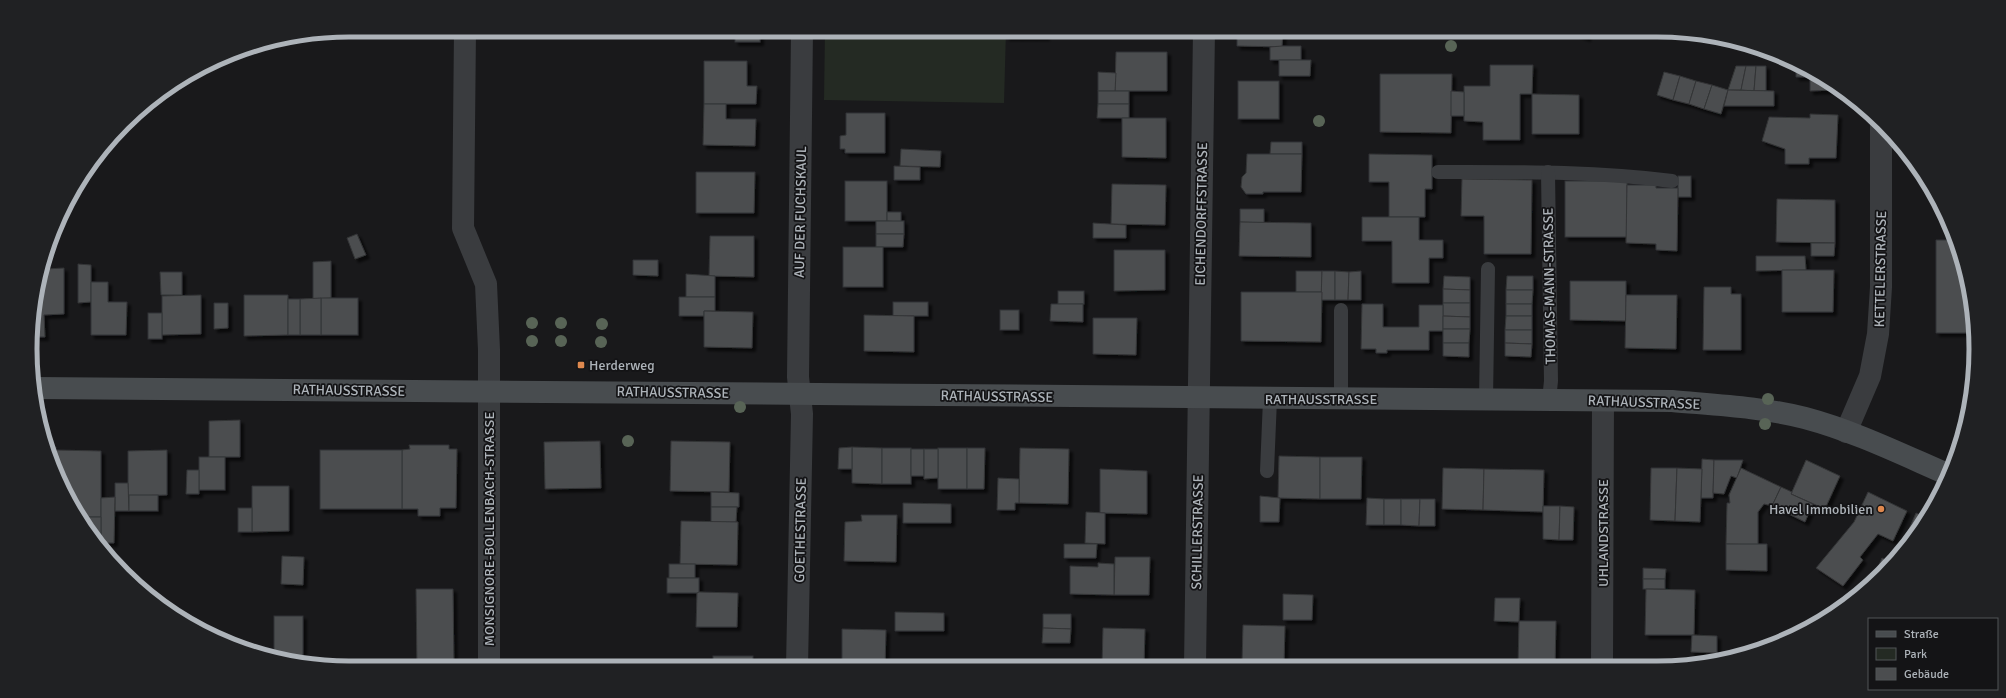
<svg xmlns="http://www.w3.org/2000/svg" width="2006" height="698" viewBox="0 0 2006 698" font-family="Signika,sans-serif">
	<style>
		.green { fill: #242a23 }
		.building { fill: #4b4d4f; stroke: #333436; filter: url(#shadow) }
		.lines { fill: none; stroke-linecap: round; stroke-linejoin: round }
		.lane { stroke: #3a3c3f; stroke-width: 14 }
		.street { stroke: #3a3c3f; stroke-width: 22 }
		.secondary { stroke: #484c4f; stroke-width: 22 }
		.tree { fill: #586456 }
		.poi-dot { fill: #de884e; stroke: #141416; stroke-width: 1.5 }
		.labels { text-anchor: middle; stroke-width: 3.5; stroke-linejoin: round; paint-order: stroke }
		.street-label { font-size: 14px; fill: #adb3b9; stroke: #141416 }
		.poi-label { font-size: 14px; fill: #adb3b9; stroke: #141416; text-anchor: start }
		.rim { fill: none; stroke: #adb3b9; stroke-width: 5 }
	</style>
	<defs>
		<filter id="shadow"><feDropShadow dx="3.5" dy="3.5" stdDeviation="1" flood-color="#0009"/></filter>
	</defs>
	<rect width="100%" height="100%" fill="#19191b"/>
	<path class="green" d="M825 30H1006L1004 103 824 100Z"/>
	<g class="building">
		<rect x="735" y="30" width="25" height="12"/>
		<rect x="1006" y="30" width="13" height="7"/>
		<rect x="1019" y="30" width="14" height="7"/>
		<rect x="1033" y="30" width="13" height="7"/>
		<path d="M1237 30H1283L1282 47 1237 46Z"/>
		<path d="M1574 30H1589L1587 38 1573 33Z"/>
		<path d="M1282 46H1301V60H1270V47Z"/>
		<path d="M1116 52H1167V91H1115Z"/>
		<path d="M1279 60H1311L1310 76H1279Z"/>
		<path d="M704 61H747V86H757L756 104H704Z"/>
		<path d="M1796 62 1798 63 1821 77H1796Z"/>
		<path d="M1490 65H1533L1532 94H1520V140H1483V122L1464 121V86H1490Z"/>
		<path d="M1736 66H1746L1741 90H1728Z"/>
		<path d="M1746 66H1756L1754 91 1741 90Z"/>
		<path d="M1756 66H1766V91H1754Z"/>
		<path d="M1098 72 1116 73 1115 91H1098Z"/>
		<path d="M1664 72 1680 76 1673 100 1657 95Z"/>
		<path d="M1380 74H1452L1451 133 1380 132Z"/>
		<path d="M1680 76 1696 81 1689 104 1673 100Z"/>
		<path d="M1810 77H1821L1836 87V90L1810 91Z"/>
		<rect x="1238" y="81" width="41" height="38"/>
		<path d="M1696 81 1712 85 1704 109 1689 104Z"/>
		<path d="M1712 85 1728 90 1721 114 1704 109Z"/>
		<path d="M1728 90 1774 91V106H1724Z"/>
		<rect x="1098" y="91" width="31" height="13"/>
		<path d="M1451 91 1464 92V116H1451Z"/>
		<path d="M1532 94 1579 95V134H1532Z"/>
		<path d="M704 104H726V119H756L755 146 703 145Z"/>
		<path d="M1098 104H1129V118H1097Z"/>
		<path d="M846 113H885V153H845V149H840V136L846 135Z"/>
		<path d="M1810 114 1838 115 1836 158H1809V164H1785V149L1762 141 1769 117 1810 118Z"/>
		<path d="M1122 118H1166V158L1122 157Z"/>
		<path d="M1271 142H1302V154H1270Z"/>
		<path d="M901 149 941 151 940 167 900 166Z"/>
		<path d="M1247 154H1302L1301 192H1263V194H1246L1241 187 1242 177 1246 173Z"/>
		<path d="M1369 154 1432 155V189H1425V217H1389V182H1369Z"/>
		<path d="M894 166 920 167V180H894Z"/>
		<path d="M696 172H755L754 213H696Z"/>
		<rect x="1678" y="176" width="13" height="21"/>
		<path d="M1462 179 1532 180 1531 254H1484V216H1461Z"/>
		<rect x="845" y="181" width="42" height="40"/>
		<rect x="1565" y="181" width="62" height="56"/>
		<path d="M1112 184 1166 185 1165 225 1111 224Z"/>
		<path d="M1627 185H1656V188H1678L1677 251 1656 250V244L1626 243Z"/>
		<path d="M1777 199 1835 200V243L1776 242Z"/>
		<path d="M1240 209H1264V223L1240 222Z"/>
		<path d="M887 212H901V222L887 221Z"/>
		<path d="M1362 217H1419V240H1443V258H1429V283H1392V241H1362Z"/>
		<rect x="876" y="221" width="28" height="13"/>
		<path d="M1240 222 1311 223V257L1239 256Z"/>
		<path d="M1093 223 1126 225V238H1093Z"/>
		<path d="M357 234 366 255 355 259 347 238Z"/>
		<path d="M876 234H904L903 247H876Z"/>
		<path d="M710 236H754V277L709 276Z"/>
		<path d="M1936 240H1956L1959 246 1973 307 1974 333H1936Z"/>
		<path d="M1811 243H1835L1834 256H1811Z"/>
		<rect x="843" y="247" width="40" height="40"/>
		<path d="M1114 250H1165V290L1114 291Z"/>
		<path d="M1756 256H1805L1806 270 1756 271Z"/>
		<path d="M633 260H658V276L633 275Z"/>
		<path d="M331 261V298L313 299V262Z"/>
		<path d="M78 264 91 265V302L78 303Z"/>
		<path d="M64 268V314L44 315 45 337H32L33 308 45 269Z"/>
		<path d="M1782 270H1834L1833 312H1782Z"/>
		<rect x="1296" y="271" width="26" height="21"/>
		<path d="M1322 271H1335V300H1321Z"/>
		<path d="M1335 271 1349 272 1348 300H1335Z"/>
		<path d="M1361 271V300H1348L1349 272Z"/>
		<path d="M160 272H182V295H161Z"/>
		<path d="M686 274 715 276V297H686Z"/>
		<path d="M1444 276 1470 277V290L1443 289Z"/>
		<path d="M1507 276H1533V290H1506Z"/>
		<path d="M1570 281H1626V321L1570 320Z"/>
		<path d="M91 282H108V302H127L126 335H91Z"/>
		<path d="M1704 287H1731V294H1741V350H1703Z"/>
		<path d="M1443 289 1470 290V303H1443Z"/>
		<path d="M1506 290H1533L1532 304H1506Z"/>
		<rect x="1058" y="291" width="26" height="13"/>
		<path d="M1241 292H1322L1321 342 1241 341Z"/>
		<path d="M201 295V334L162 335V296Z"/>
		<path d="M244 295H288V335L244 336Z"/>
		<path d="M1626 295H1677L1676 349 1625 348Z"/>
		<path d="M679 297H715V311H704V316H679Z"/>
		<rect x="321" y="298" width="37" height="37"/>
		<path d="M321 298V335H300V299Z"/>
		<rect x="288" y="299" width="12" height="36"/>
		<rect x="893" y="302" width="35" height="14"/>
		<path d="M214 303H228V328L214 329Z"/>
		<path d="M1443 303H1470V317L1443 316Z"/>
		<path d="M1051 304H1083V322L1050 321Z"/>
		<path d="M1362 304H1383V327H1419V305H1443V331H1429V350H1387V353H1376V349H1361Z"/>
		<rect x="1506" y="304" width="26" height="12"/>
		<rect x="1000" y="310" width="19" height="20"/>
		<path d="M704 311 753 312 752 348 704 347Z"/>
		<rect x="148" y="313" width="14" height="26"/>
		<path d="M864 315 914 316V352L864 351Z"/>
		<path d="M1443 316 1470 317V329H1443Z"/>
		<path d="M1506 316H1532V330H1505Z"/>
		<path d="M1093 318H1137L1136 355 1093 354Z"/>
		<path d="M1443 329H1470L1469 343H1443Z"/>
		<path d="M1505 330H1532V344L1505 343Z"/>
		<path d="M1443 343H1469V357L1443 356Z"/>
		<path d="M1505 343 1532 344 1531 357 1505 356Z"/>
		<path d="M1969 406 1965 431 1959 429Z"/>
		<path d="M240 420V457H209V421Z"/>
		<path d="M600 441 601 488 545 489 544 442Z"/>
		<path d="M671 441 730 442 729 492 670 491Z"/>
		<path d="M409 445H449V449H457L456 508H440V516H418V509H402V450L410 449Z"/>
		<path d="M48 447H56V465Z"/>
		<path d="M852 447 882 448V484L852 483Z"/>
		<path d="M852 447V469H838L839 448Z"/>
		<rect x="882" y="448" width="29" height="36"/>
		<rect x="938" y="448" width="29" height="41"/>
		<path d="M967 448H985L984 489H967Z"/>
		<path d="M1020 448 1069 449 1068 504 1019 503Z"/>
		<rect x="911" y="449" width="13" height="27"/>
		<path d="M924 449H938V478L924 479Z"/>
		<path d="M56 450 101 451V517H80L56 465Z"/>
		<path d="M167 450V495L128 496V451Z"/>
		<rect x="320" y="450" width="82" height="59"/>
		<path d="M1279 456 1320 457V499L1278 498Z"/>
		<rect x="199" y="457" width="26" height="33"/>
		<path d="M1320 457H1362L1361 499H1320Z"/>
		<path d="M1702 459 1714 460 1713 498H1701Z"/>
		<path d="M1714 460H1743L1737 478 1731 476 1724 494 1713 493Z"/>
		<path d="M1806 460 1840 476 1825 509 1791 494Z"/>
		<path d="M1443 468 1484 469 1483 510 1442 509Z"/>
		<path d="M1651 468H1677L1675 521 1650 520Z"/>
		<path d="M1677 468 1702 469 1700 522 1675 521Z"/>
		<path d="M1741 468 1781 487 1772 506 1764 504 1758 512V545L1726 544 1727 503H1730L1729 495Z"/>
		<path d="M1100 469 1147 471V514L1100 513Z"/>
		<path d="M1484 469 1544 470 1543 512 1483 510Z"/>
		<path d="M187 470H199V494H186Z"/>
		<path d="M998 478 1019 479V503H1015V510H997Z"/>
		<path d="M115 483H128L129 511H115Z"/>
		<path d="M252 486H289V531L252 532Z"/>
		<path d="M1781 487 1792 492 1791 494 1813 504 1805 522 1772 506Z"/>
		<path d="M711 492 739 493V507H711Z"/>
		<path d="M1868 492 1907 511 1893 541 1878 534 1860 557 1863 560 1843 586 1816 568 1854 522Z"/>
		<rect x="129" y="495" width="29" height="16"/>
		<path d="M1260 496 1280 498 1279 522H1260Z"/>
		<path d="M115 497 114 543H101V498Z"/>
		<path d="M1367 498 1384 499V525H1366Z"/>
		<rect x="1384" y="499" width="17" height="26"/>
		<path d="M1401 499H1420L1419 526 1401 525Z"/>
		<path d="M1420 499H1435V526H1419Z"/>
		<path d="M903 503 951 504V523H903Z"/>
		<path d="M1543 506H1560L1559 540 1543 539Z"/>
		<path d="M1560 506 1574 507 1573 540H1559Z"/>
		<path d="M711 507H737L736 522H711Z"/>
		<rect x="238" y="508" width="14" height="24"/>
		<path d="M1086 512 1105 513V544L1085 543Z"/>
		<path d="M1916 513 1926 517 1910 537 1906 536Z"/>
		<path d="M861 515H897L896 562 844 561 845 522 862 521Z"/>
		<path d="M80 517H101V540H95L84 526Z"/>
		<path d="M681 521 738 522 737 565 680 564Z"/>
		<path d="M1064 544H1097L1096 558H1064Z"/>
		<path d="M1726 544H1767V571L1726 570Z"/>
		<path d="M282 556 304 557 303 585 281 584Z"/>
		<path d="M1115 557H1150L1149 595H1114Z"/>
		<path d="M1882 558 1890 562 1871 584Z"/>
		<path d="M1098 563 1114 564V595L1070 594V566L1098 567Z"/>
		<rect x="669" y="564" width="26" height="14"/>
		<path d="M1643 568 1666 569 1665 579H1643Z"/>
		<rect x="667" y="578" width="32" height="15"/>
		<rect x="1643" y="579" width="22" height="10"/>
		<path d="M416 589H453L454 668H417Z"/>
		<path d="M1646 589 1695 590 1694 635H1645Z"/>
		<path d="M699 592 738 593 737 627H696L697 593Z"/>
		<path d="M1283 594 1313 595 1312 620H1283Z"/>
		<path d="M1495 598H1520L1519 622 1494 621Z"/>
		<path d="M895 612 944 613V631H895Z"/>
		<path d="M1043 614H1071V629L1043 628Z"/>
		<rect x="274" y="616" width="29" height="40"/>
		<path d="M1519 621H1556L1555 666H1518Z"/>
		<path d="M1243 625 1285 626 1284 664 1242 663Z"/>
		<path d="M1043 628 1071 629 1070 643H1042Z"/>
		<path d="M1103 628 1145 629 1144 666H1102Z"/>
		<path d="M842 629 886 630 885 667H842Z"/>
		<path d="M1692 635 1717 636V653L1691 652Z"/>
		<rect x="713" y="656" width="40" height="11"/>
		<path d="M1242 663 1284 664V666H1242Z"/>
	</g>
	<g class="lines">
		<g class="lane">
			<path d="M1438 172C1516 172 1594 171 1672 181"/>
			<path d="M1548 172 1551 381 1549 400"/>
			<path d="M1341 399V310"/>
			<path d="M1486 400 1488 269"/>
			<path d="M1267 471 1270 399"/>
		</g>
		<g class="street">
			<path d="M465 30 463 228 486 284 489 350V668"/>
			<path d="M1846 432 1870 376 1878 334 1881 287V124"/>
			<path d="M1602 665 1603 401"/>
			<path d="M1195 666 1204 30"/>
			<path d="M797 667 802 414 798 377 802 30"/>
		</g>
		<path class="secondary" d="M34 388C580 389 1126 399 1672 401 1716 405 1762 407 1805 418 1854 431 1901 454 1947 474"/>
	</g>
	<g class="tree">
		<circle cx="1451" cy="46" r="6"/>
		<circle cx="1319" cy="121" r="6"/>
		<circle cx="532" cy="323" r="6"/>
		<circle cx="561" cy="323" r="6"/>
		<circle cx="602" cy="324" r="6"/>
		<circle cx="532" cy="341" r="6"/>
		<circle cx="561" cy="341" r="6"/>
		<circle cx="601" cy="342" r="6"/>
		<circle cx="1768" cy="399" r="6"/>
		<circle cx="740" cy="407" r="6"/>
		<circle cx="1765" cy="424" r="6"/>
		<circle cx="628" cy="441" r="6"/>
	</g>
	<g class="poi-dot">
		<rect x="577" y="361" width="8" height="8" rx="2"/>
		<circle cx="1881" cy="509" r="4"/>
	</g>
	<g class="labels">
		<g class="street-label">
			<text transform="translate(800 212) rotate(-89)" y="5">AUF DER FUCHSKAUL</text>
			<text transform="translate(1201 214) rotate(-89)" y="5">EICHENDORFFSTRASSE</text>
			<text transform="translate(1880 269) rotate(-89)" y="5">KETTELERSTRASSE</text>
			<text transform="translate(1549 286) rotate(-91)" y="5">THOMAS-MANN-STRASSE</text>
			<text transform="translate(349 390) rotate(1)" y="5">RATHAUSSTRASSE</text>
			<text transform="translate(673 392) rotate(1)" y="5">RATHAUSSTRASSE</text>
			<text transform="translate(997 396) rotate(1)" y="5">RATHAUSSTRASSE</text>
			<text x="1321" y="404">RATHAUSSTRASSE</text>
			<text transform="translate(1644 402) rotate(2)" y="5">RATHAUSSTRASSE</text>
			<text transform="translate(489 529) rotate(-90)" y="5">MONSIGNORE-BOLLENBACH-STRASSE</text>
			<text transform="translate(800 530) rotate(-89)" y="5">GOETHESTRASSE</text>
			<text transform="translate(1197 532) rotate(-89)" y="5">SCHILLERSTRASSE</text>
			<text transform="translate(1603 533) rotate(-90)" y="5">UHLANDSTRASSE</text>
		</g>
		<g class="poi-label">
			<text x="589" y="370">Herderweg</text>
			<text x="1873" y="514" text-anchor="end">Havel Immobilien</text>
		</g>
	</g>
	<path d="M0 0H2006V698H0ZM349 37H1657A312 312 0 0 1 1969 349V349A312 312 0 0 1 1657 661H349A312 312 0 0 1 37 349V349A312 312 0 0 1 349 37Z" fill="#202123" fill-rule="evenodd"/>
	<path class="rim" d="M349 37H1657A312 312 0 0 1 1969 349V349A312 312 0 0 1 1657 661H349A312 312 0 0 1 37 349V349A312 312 0 0 1 349 37Z"/>
	<rect x="1868" y="618" width="130" height="72" fill="#141416" stroke="#515457"/>
	<rect x="1876" y="631" width="20" height="6" fill="#484c4f" stroke="#515457"/>
	<text x="1904" y="638" font-size="12" fill="#adb3b9">Straße</text>
	<rect x="1876" y="648" width="20" height="12" fill="#242a23" stroke="#515457"/>
	<text x="1904" y="658" font-size="12" fill="#adb3b9">Park</text>
	<rect x="1876" y="668" width="20" height="12" fill="#4b4d4f" stroke="#515457"/>
	<text x="1904" y="678" font-size="12" fill="#adb3b9">Gebäude</text>
</svg>
